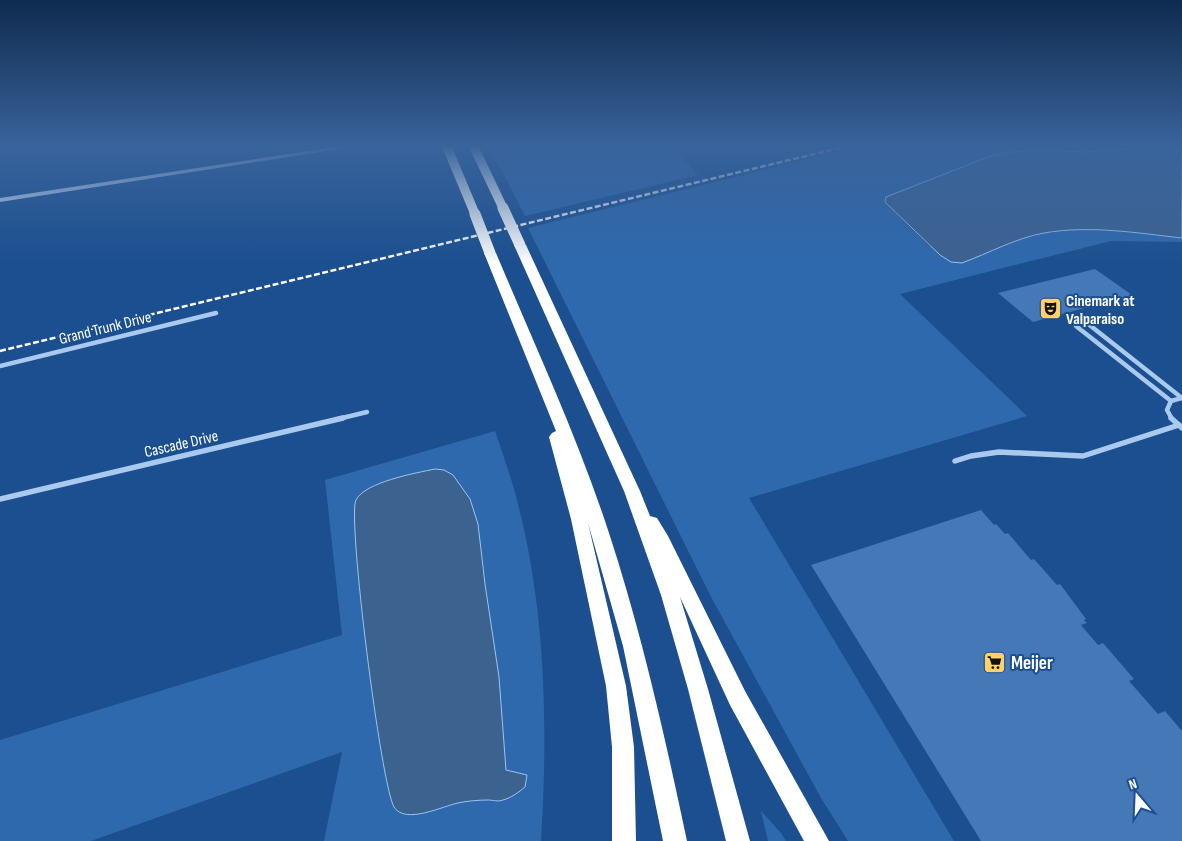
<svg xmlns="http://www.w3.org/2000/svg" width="1182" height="841" viewBox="0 0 1182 841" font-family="'Sofia Sans Condensed',sans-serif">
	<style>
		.green { fill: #2e69ad }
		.water { fill: #3c6290; stroke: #9cc4f0 }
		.building { fill: #4478b7 }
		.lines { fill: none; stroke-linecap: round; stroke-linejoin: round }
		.street-far1 { stroke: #a9c9ee; stroke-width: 4.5 }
		.street { stroke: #a9c9ee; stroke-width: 5.5 }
		.secondary { fill: #d6e6fa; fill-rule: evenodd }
		.highway { fill: #fff; fill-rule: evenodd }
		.rail { stroke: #fff; stroke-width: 2.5; stroke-dasharray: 6 2.5; stroke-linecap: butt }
		.highway-bridge { stroke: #fff; stroke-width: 11 }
		.labels { text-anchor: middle; stroke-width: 4; stroke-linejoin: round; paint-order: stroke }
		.poi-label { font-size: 16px; font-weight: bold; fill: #fff; stroke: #1b4f8f; text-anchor: start }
		.street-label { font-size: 16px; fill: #fff; stroke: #1b4f8f }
		.near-poi-label { font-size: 19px; font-weight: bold; fill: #fff; stroke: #1b4f8f; text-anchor: start }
	</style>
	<rect width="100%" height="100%" fill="#1b4f8f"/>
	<g class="green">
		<path d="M490 147H673L698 175 525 216Z"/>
		<path d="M857 147H1155L1086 152 1066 150 1011 152 988 157 886 197 885 202 929 246 974 258 1021 239 1045 233 1080 229 1119 231 1182 238V242L1111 241 900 294 1027 416 749 498 954 841H848L821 798 710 595 528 228Z"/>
		<path d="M495 431C503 455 512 479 518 504 546 613 548 729 541 841H324L342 752 91 841H0V740L342 635 325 480Z"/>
		<path d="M761 811 781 833 786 841H768Z"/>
	</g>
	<g class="water">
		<path d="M1155 147 1182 149V238C1137 233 1090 225 1044 233 1016 238 989 253 962 263L951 262 940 255 885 202 886 197 988 157 1011 152 1036 150 1086 152Z"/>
		<path d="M435 469 444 470 453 475 470 499 478 524 485 584 499 677 506 770 527 775 525 787C519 792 511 798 503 800 498 802 493 800 488 800 478 800 467 801 458 803 443 806 405 825 394 807 381 785 347 517 356 500 365 482 416 473 435 469Z"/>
	</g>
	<g class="building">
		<path d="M1095 269 1132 295 1033 322 998 293Z"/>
		<path d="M981 510 994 525 996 524 1005 534 1008 533 1031 560 1034 559 1057 585 1060 584 1086 619 1084 620 1087 623 1081 625 1098 645 1103 643 1134 679 1129 681 1158 714 1165 711 1182 731V841H981L811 565Z"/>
	</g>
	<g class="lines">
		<g class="street-far1">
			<path d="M1087 323 1182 398"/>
			<path d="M1076 326 1171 401"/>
			<path d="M0 366 216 313"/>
			<path d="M338 419 367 412"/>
			<path d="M1172 419 1167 410 1171 401 1182 398"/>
		</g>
		<g class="street">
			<path d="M1171 418 1182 428"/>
			<path d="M955 461 971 456 999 452 1083 456 1179 425"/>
			<path d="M0 499 343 418"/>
		</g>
		<path class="secondary" d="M335 147H352L0 202V198Z"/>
		<g class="highway">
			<path d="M442 147H452L480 214 479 216 475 217 470 214Z"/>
			<path d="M469 147H479L508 208 507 210 503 211 498 208Z"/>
			<path d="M520 242 526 245 640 491 650 516 657 518 668 536 745 691 829 841H804L730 705 680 597 708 689 750 841H726L688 689 661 595 624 491 514 245Z"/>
			<path d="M490 249 496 253C535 346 578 438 609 533 642 634 665 737 687 841H663L623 646 588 523 626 686 634 747 636 841H612V747L606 686 571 519 549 437 552 433 556 431 484 253Z"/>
		</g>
		<path class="rail" d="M0 351 843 147"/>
		<g class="highway-bridge">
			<path d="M503 208 520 245"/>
			<path d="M475 214 490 253"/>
		</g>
	</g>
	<linearGradient id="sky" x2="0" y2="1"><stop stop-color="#0f2b4f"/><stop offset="0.55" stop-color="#39639b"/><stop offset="1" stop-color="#39639b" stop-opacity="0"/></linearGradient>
	<rect width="1182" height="265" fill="url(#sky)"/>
	<defs>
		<symbol id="theatre-square" viewBox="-11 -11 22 22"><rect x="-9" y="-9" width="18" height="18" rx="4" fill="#ffd166" stroke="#1b4f8f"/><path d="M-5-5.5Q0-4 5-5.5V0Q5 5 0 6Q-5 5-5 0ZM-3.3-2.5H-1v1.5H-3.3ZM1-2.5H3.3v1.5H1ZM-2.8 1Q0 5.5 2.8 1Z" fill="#111"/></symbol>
		<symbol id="supermarket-square" viewBox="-11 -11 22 22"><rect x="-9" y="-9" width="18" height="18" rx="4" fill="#ffd166" stroke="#1b4f8f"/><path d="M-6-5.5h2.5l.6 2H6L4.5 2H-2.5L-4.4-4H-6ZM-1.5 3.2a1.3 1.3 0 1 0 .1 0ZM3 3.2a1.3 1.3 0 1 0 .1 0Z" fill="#111"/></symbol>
	</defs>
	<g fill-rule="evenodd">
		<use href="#theatre-square" x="1038" y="296" width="25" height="25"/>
		<use href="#supermarket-square" x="982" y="650" width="25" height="25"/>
	</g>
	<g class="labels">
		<g class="poi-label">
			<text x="1066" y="306">Cinemark at<tspan x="1066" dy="18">Valparaiso</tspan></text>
		</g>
		<g class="street-label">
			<text transform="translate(105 327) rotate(-14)" y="6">Grand Trunk Drive</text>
			<text transform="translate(181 443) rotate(-13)" y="6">Cascade Drive</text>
		</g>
		<g class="near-poi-label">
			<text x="1011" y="669">Meijer</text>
		</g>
	</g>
	<g transform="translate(1137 796) rotate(341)" stroke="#1b4f8f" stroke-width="4" paint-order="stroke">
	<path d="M0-4L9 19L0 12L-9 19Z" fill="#ffffff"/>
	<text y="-8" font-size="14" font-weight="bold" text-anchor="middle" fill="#ffffff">N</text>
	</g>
</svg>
